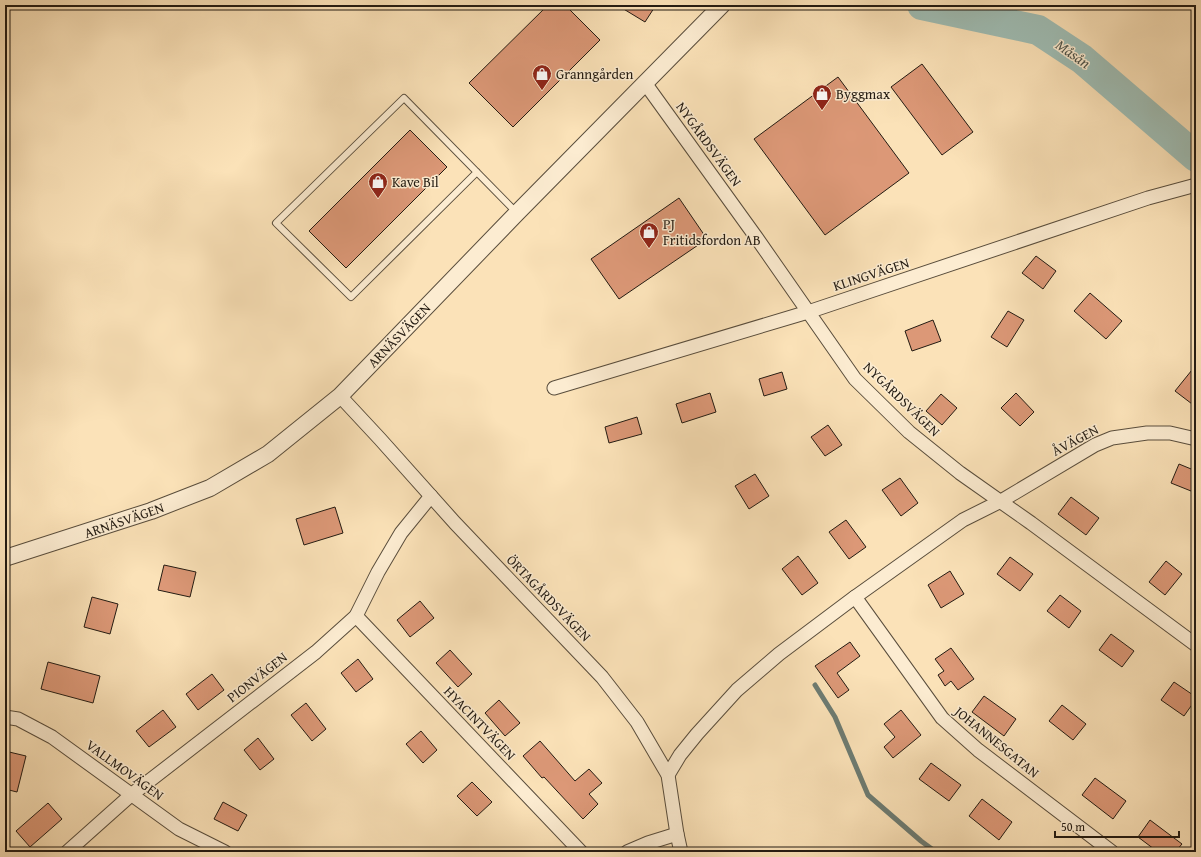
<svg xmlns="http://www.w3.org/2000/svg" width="1201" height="857" viewBox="0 0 1201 857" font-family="'Gentium Book Plus',serif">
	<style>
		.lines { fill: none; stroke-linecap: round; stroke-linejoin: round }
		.stream { stroke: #6d7c73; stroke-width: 5 }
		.river { stroke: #9fbdb4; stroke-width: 30 }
		.building { fill: #dc9877; stroke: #231b12 }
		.service-casing { stroke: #594d3c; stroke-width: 8 }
		.minor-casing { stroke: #594d3c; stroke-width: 15 }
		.tertiary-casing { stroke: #594d3c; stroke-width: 18 }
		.service { stroke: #fcecd1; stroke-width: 6 }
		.minor { stroke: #fcecd1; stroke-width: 13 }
		.tertiary { stroke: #fcecd1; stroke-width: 16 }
		.labels { text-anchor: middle; stroke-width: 3; stroke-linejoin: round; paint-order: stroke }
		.poi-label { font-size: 14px; fill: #231b12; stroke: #fcecd1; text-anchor: start }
		.street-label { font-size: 14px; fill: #231b12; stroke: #fcecd1 }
		.water-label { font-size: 15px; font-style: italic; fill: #4e544b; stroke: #fcecd1 }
	</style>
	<rect width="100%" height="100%" fill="#fbe2b8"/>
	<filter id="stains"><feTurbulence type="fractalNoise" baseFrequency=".005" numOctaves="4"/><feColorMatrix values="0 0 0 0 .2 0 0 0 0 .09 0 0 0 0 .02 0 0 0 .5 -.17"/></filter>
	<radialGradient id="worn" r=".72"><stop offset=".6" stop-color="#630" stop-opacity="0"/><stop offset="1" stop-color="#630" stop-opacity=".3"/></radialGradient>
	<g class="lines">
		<path class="stream" d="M815 685 835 717 868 795 921 841 936 852"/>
		<path class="river" d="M922 5 1038 30 1082 59 1196 157"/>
	</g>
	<g class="building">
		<path d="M548 5H565L600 40 513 127 469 83Z"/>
		<path d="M617 5H656L645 22Z"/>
		<path d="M922 64 973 132 942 155 891 87Z"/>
		<path d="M838 77 909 173 825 235 754 139Z"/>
		<path d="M410 130 447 167 346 268 309 231Z"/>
		<path d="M679 198 707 239 619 299 591 259Z"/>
		<path d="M1036 256 1056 271 1043 289 1022 273Z"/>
		<path d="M1090 293 1122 321 1106 339 1074 311Z"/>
		<path d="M1008 311 1024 320 1007 347 991 337Z"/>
		<path d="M933 320 941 341 912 351 905 331Z"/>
		<path d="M1196 365V407L1175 391Z"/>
		<path d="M782 372 787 389 764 396 759 379Z"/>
		<path d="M710 393 716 412 682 423 676 404Z"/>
		<path d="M1016 393 1034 412 1020 426 1001 408Z"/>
		<path d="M941 394 957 408 942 425 926 411Z"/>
		<path d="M637 417 642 434 609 443 605 427Z"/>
		<path d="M828 425 842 445 825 456 811 437Z"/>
		<path d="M1179 464 1196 471V493L1171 483Z"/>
		<path d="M755 474 769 496 749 509 735 486Z"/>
		<path d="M900 478 918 503 901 516 882 490Z"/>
		<path d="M1071 497 1099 518 1086 535 1058 514Z"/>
		<path d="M335 507 343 533 304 545 296 519Z"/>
		<path d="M846 520 866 547 849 559 829 532Z"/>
		<path d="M798 556 818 583 802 595 782 569Z"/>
		<path d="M1010 557 1033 574 1020 591 997 574Z"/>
		<path d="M1166 561 1182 574 1165 595 1149 582Z"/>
		<path d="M164 565 196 572 190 597 158 590Z"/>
		<path d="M950 571 964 594 941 608 928 585Z"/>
		<path d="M1060 595 1081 611 1069 628 1047 611Z"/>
		<path d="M92 597 118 604 110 634 84 627Z"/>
		<path d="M420 601 434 618 410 637 397 620Z"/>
		<path d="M1111 634 1134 651 1122 667 1099 650Z"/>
		<path d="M850 642 860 656 837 673 849 690 838 698 815 666Z"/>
		<path d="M951 648 974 679 958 690 951 681 945 686 938 675 944 671 935 659Z"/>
		<path d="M450 650 472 674 458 687 436 663Z"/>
		<path d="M358 659 373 679 356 692 341 673Z"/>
		<path d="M48 662 100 676 93 703 41 689Z"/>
		<path d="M212 674 224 690 198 710 186 694Z"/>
		<path d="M1174 682 1196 697V699L1184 716 1161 700Z"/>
		<path d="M984 696 1016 719 1004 736 972 712Z"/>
		<path d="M499 700 520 723 505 736 485 713Z"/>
		<path d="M306 703 326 729 312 741 291 715Z"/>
		<path d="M1062 705 1086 724 1073 740 1049 721Z"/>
		<path d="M163 710 176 727 149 747 136 731Z"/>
		<path d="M901 710 921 735 893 758 884 747 895 737 884 724Z"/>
		<path d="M421 731 437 750 423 763 406 744Z"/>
		<path d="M258 738 274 759 260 770 244 750Z"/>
		<path d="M540 741 575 781 589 769 602 783 589 794 598 804 583 819 544 777 542 778 523 756Z"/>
		<path d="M5 751 26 756 17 792 5 789Z"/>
		<path d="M931 763 961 785 949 801 919 779Z"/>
		<path d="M1095 778 1126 801 1113 819 1082 795Z"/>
		<path d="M472 782 492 802 477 816 457 796Z"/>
		<path d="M982 799 1012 822 999 840 969 816Z"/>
		<path d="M223 802 247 815 238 831 214 819Z"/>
		<path d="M48 803 62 819 30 847 16 831Z"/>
		<path d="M1150 820 1182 844 1175 852H1158L1138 837Z"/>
	</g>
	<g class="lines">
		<defs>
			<path id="service" d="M477 172 351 297 276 223 404 98 517 213"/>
			<g id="minor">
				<path d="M645 83 756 237 855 379 909 432 960 473 1031 523 1196 645"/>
				<path d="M554 388 808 312 1148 198 1196 185"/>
				<path d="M340 396 380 439 455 523 602 677 637 722 668 775 677 834 681 852"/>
				<path d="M855 597 942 718 978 750 1112 852"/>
				<path d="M356 616 581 852"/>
				<path d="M5 717 18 719 52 737 179 829 225 852"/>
				<path d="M668 775 680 755 697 734 737 690 779 654 855 597 963 520 1001 501 1095 445 1112 438 1147 433H1170L1196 439"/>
				<path d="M67 852 131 795 316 652 356 616 378 572 401 533 431 496"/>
				<path d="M627 852 648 843 677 834"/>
			</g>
			<path id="tertiary" d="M5 558 151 511 210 488 268 454 340 396 517 213 722 5"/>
		</defs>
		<use href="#service" class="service-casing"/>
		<use href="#minor" class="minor-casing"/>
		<use href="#tertiary" class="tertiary-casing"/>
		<use href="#service" class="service"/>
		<use href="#minor" class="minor"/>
		<use href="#tertiary" class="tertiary"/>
	</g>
	<defs>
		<symbol id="shop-pin" viewBox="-11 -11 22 30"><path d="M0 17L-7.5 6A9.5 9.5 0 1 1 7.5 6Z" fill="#8f2418" stroke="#fcecd1"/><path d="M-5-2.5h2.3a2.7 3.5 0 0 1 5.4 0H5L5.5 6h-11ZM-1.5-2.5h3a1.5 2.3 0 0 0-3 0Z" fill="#fff"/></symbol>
	</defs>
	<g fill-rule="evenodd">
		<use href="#shop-pin" x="531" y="63" width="22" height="30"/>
		<use href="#shop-pin" x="811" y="83" width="22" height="30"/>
		<use href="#shop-pin" x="367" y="171" width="22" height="30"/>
		<use href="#shop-pin" x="638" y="221" width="22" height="30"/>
	</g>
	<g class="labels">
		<g class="poi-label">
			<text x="556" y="79">Granngården</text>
			<text x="836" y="99">Byggmax</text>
			<text x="392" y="187">Kave Bil</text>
			<text x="663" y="229">PJ<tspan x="663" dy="16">Fritidsfordon AB</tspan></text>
		</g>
		<g class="street-label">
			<text transform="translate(709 144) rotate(54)" y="5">NYGÅRDSVÄGEN</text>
			<text transform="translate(871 274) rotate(-18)" y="5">KLINGVÄGEN</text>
			<text transform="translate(399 335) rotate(-46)" y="5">ARNÄSVÄGEN</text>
			<text transform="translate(902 399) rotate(44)" y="5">NYGÅRDSVÄGEN</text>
			<text transform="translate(1075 440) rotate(-28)" y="5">ÅVÄGEN</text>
			<text transform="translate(124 520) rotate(-19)" y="5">ARNÄSVÄGEN</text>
			<text transform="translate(549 598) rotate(46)" y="5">ÖRTAGÅRDSVÄGEN</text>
			<text transform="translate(257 677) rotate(-38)" y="5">PIONVÄGEN</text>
			<text transform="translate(480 723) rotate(46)" y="5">HYACINTVÄGEN</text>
			<text transform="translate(997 742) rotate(39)" y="5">JOHANNESGATAN</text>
			<text transform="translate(125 770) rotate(36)" y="5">VALLMOVÄGEN</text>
		</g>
		<g class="water-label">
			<text transform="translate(1073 54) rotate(35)" y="5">Måsån</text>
		</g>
	</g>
	<rect width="1201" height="857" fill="none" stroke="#fbe2b8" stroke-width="20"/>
	<rect x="6" y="6" width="1189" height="845" fill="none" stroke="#231b12" stroke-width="2"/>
	<rect x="10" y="10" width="1181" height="837" fill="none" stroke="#231b12"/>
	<path d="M1055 831v6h124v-6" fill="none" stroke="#231b12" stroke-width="2"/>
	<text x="1061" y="831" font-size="12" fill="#231b12" stroke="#fcecd1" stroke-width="3" paint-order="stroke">50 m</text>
	<rect width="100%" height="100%" filter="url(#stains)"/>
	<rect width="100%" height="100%" fill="url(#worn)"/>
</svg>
